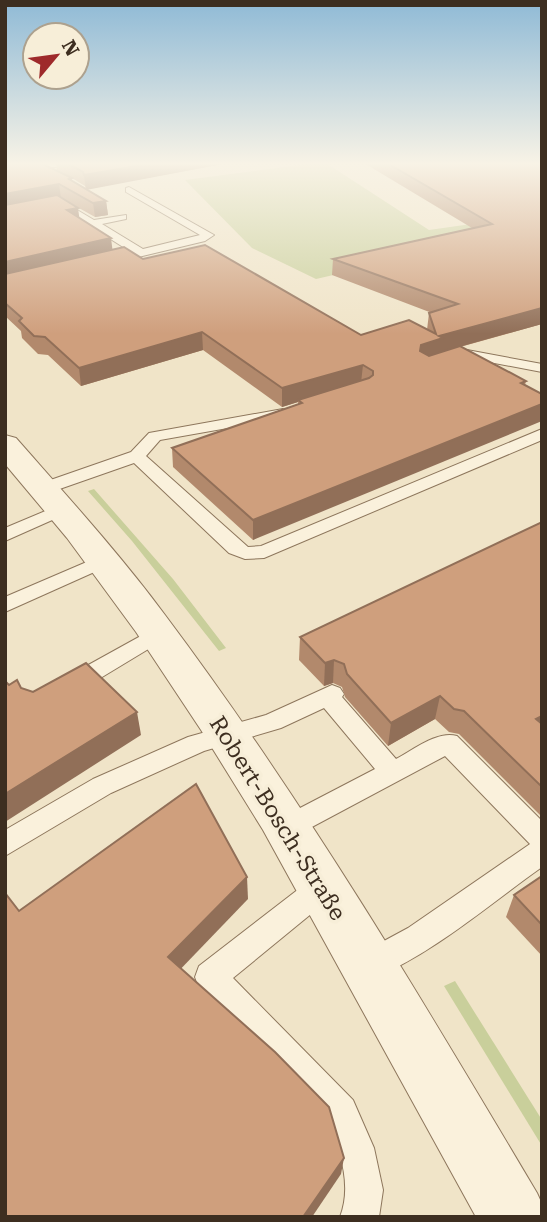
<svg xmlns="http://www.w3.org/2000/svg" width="547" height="1222" viewBox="0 0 547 1222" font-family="'Roboto Serif',serif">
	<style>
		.green { fill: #c9cf9b }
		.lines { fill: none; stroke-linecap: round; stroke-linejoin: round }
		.lane-casing { stroke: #8d765c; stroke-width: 2 }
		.street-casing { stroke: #8d765c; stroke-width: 2 }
		.lane { fill: #faf1dc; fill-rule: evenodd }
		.street { fill: #faf1dc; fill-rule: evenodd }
		.wall { fill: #b2896c; fill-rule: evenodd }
		.shaded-wall { fill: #916f58 }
		.building { fill: #cf9f7d; stroke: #916f58; stroke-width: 2 }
		.labels { text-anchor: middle; stroke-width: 7; stroke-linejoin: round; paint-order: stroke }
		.near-street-label { font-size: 23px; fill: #3d2e20; stroke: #f7eed8 }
	</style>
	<rect width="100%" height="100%" fill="#f0e4c8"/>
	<g class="green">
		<path d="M314 163H349L329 165 429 230 542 214V227L316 279 252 248 185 180Z"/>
		<path d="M94 489 173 579 226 648 219 651 132 541 88 491Z"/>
		<path d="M455 981 542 1120V1146L444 986Z"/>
	</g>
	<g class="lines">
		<defs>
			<g id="lane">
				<path d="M37 163H84L79 166 34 168 32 166Z"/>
				<path d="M129 187 214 235 205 241 109 264 105 262V258L131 252 60 207 5 218V212L62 201 94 220 126 215V219L102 224 143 249 200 235 126 192V188Z"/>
				<path d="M467 350 542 364V372L468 358 451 363 444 359Z"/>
				<path d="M283 409 291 414 289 417 160 440 146 456 248 547 261 546 542 429V440L264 558 245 559 229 553 134 463 51 492H39L36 488 39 484 131 452 149 433Z"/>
				<path d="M62 504 68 505 71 509 68 513 5 541V528Z"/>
				<path d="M103 555 110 557 113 561 110 565 5 612V597Z"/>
				<path d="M157 627 165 629 168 634 165 639 79 691 71 693 63 691 60 685 63 679Z"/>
				<path d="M332 685 340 688 344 694 342 697 396 759C413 750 438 730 457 736L542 821V867C488 905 433 954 371 979L360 974 356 964 360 954 408 928 530 844 445 756 295 836 286 839 277 836 273 828 277 820 375 769 324 708 281 728 204 751 111 793 5 856V830L93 779 188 737 266 715Z"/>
				<path d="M323 874 333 878 337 887 333 896 233 978 353 1100 374 1148 383 1190 379 1217H340C352 1186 341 1154 329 1124L199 988 195 977 199 966 313 878Z"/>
			</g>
			<path id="street" d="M5 435 16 438C67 496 119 553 165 615 303 799 420 996 537 1193L542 1204V1217H476L263 830 201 730 136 632 67 538 5 464Z"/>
		</defs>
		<use href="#lane" class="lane-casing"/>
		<use href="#street" class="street-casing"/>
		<use href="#lane" class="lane"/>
		<use href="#street" class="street"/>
	</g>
	<g class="wall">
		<path d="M5 163 57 170 56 163H228L87 189 106 201 108 215 95 217 70 203 79 218 112 250 143 259 361 335 427 330 429 313H432L332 275 333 259 472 228 364 163H542V324L460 347 526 381 525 385 253 540 173 467 172 448 298 404V402L282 407 203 350 81 386 48 355 38 354 22 338 21 331 5 316ZM72 178 85 186 86 188 72 181Z"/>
		<path d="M542 522V817L459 734 449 732 435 719 388 746 345 697 342 687 333 683 324 686 299 660 300 637Z"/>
		<path d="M542 876V956L506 917 514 895Z"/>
	</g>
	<g class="shaded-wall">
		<path d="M154 163H228L86 190 84 175Z"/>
		<path d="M59 184 61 198 5 209V194Z"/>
		<path d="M106 201 108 215 95 217 93 203Z"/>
		<path d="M78 208 80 223 67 210Z"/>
		<path d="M111 238 113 254 5 278V262Z"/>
		<path d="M542 308V324L441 352 418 369 421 345 439 336Z"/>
		<path d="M202 332 203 350 81 386 79 368Z"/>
		<path d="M363 365 361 383 298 400V402L282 407V388Z"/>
		<path d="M542 404V421L253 540V520Z"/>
		<path d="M334 660 333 683 324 686 325 663Z"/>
		<path d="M440 696 435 719 388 746 391 723Z"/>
		<path d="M137 712 141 735 5 822V794Z"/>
		<path d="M542 716V734L536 719Z"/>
		<path d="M247 877 248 899 172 978 168 957Z"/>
		<path d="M344 1158 341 1174 312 1217H303Z"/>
	</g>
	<g class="building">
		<path d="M5 163H41L72 178 69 179 106 201 93 203 59 184 5 194Z"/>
		<path d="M67 163H154L84 175 83 172Z"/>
		<path d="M387 163H542V308L439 336 443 338 421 345 420 351 429 356 460 346 526 381 521 383 542 394V404L253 520 172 448 302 403 298 400 369 378 373 375V371L363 365 282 388 202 332 79 368 45 337 34 336 19 321 22 318 5 303V274L124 247 143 259 205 245 361 335 409 320 436 334 429 313 458 304 333 259 492 224Z"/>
		<path d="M57 195 78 208 67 210 111 238 5 262V205Z"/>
		<path d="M542 522V716L536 719 542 724V787L464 711 454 709 440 696 391 723 347 674 344 664 334 660 325 663 300 637Z"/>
		<path d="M86 663 137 712 5 794V681L9 685 17 680 21 688 33 692Z"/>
		<path d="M196 784 247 877 168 957 275 1052 329 1107 344 1158 303 1217H5V893L19 911Z"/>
		<path d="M542 876V925L514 895Z"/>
	</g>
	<linearGradient id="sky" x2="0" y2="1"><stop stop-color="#8fbad6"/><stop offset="0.49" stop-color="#f8f3e6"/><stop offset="1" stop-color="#f8f3e6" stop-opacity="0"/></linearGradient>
	<rect width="547" height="334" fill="url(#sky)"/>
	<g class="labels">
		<g class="near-street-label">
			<text transform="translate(278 818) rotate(58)" y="8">Robert-Bosch-Straße</text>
		</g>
	</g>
	<rect width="547" height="1222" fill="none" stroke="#3d2e20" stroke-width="14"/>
	<g transform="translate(56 56) rotate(61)"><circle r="33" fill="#f7eed8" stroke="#ada18e" stroke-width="2"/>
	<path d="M0-5L12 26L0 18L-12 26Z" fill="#9e2a2b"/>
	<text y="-10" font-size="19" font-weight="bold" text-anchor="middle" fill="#3d2e20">N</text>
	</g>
</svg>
